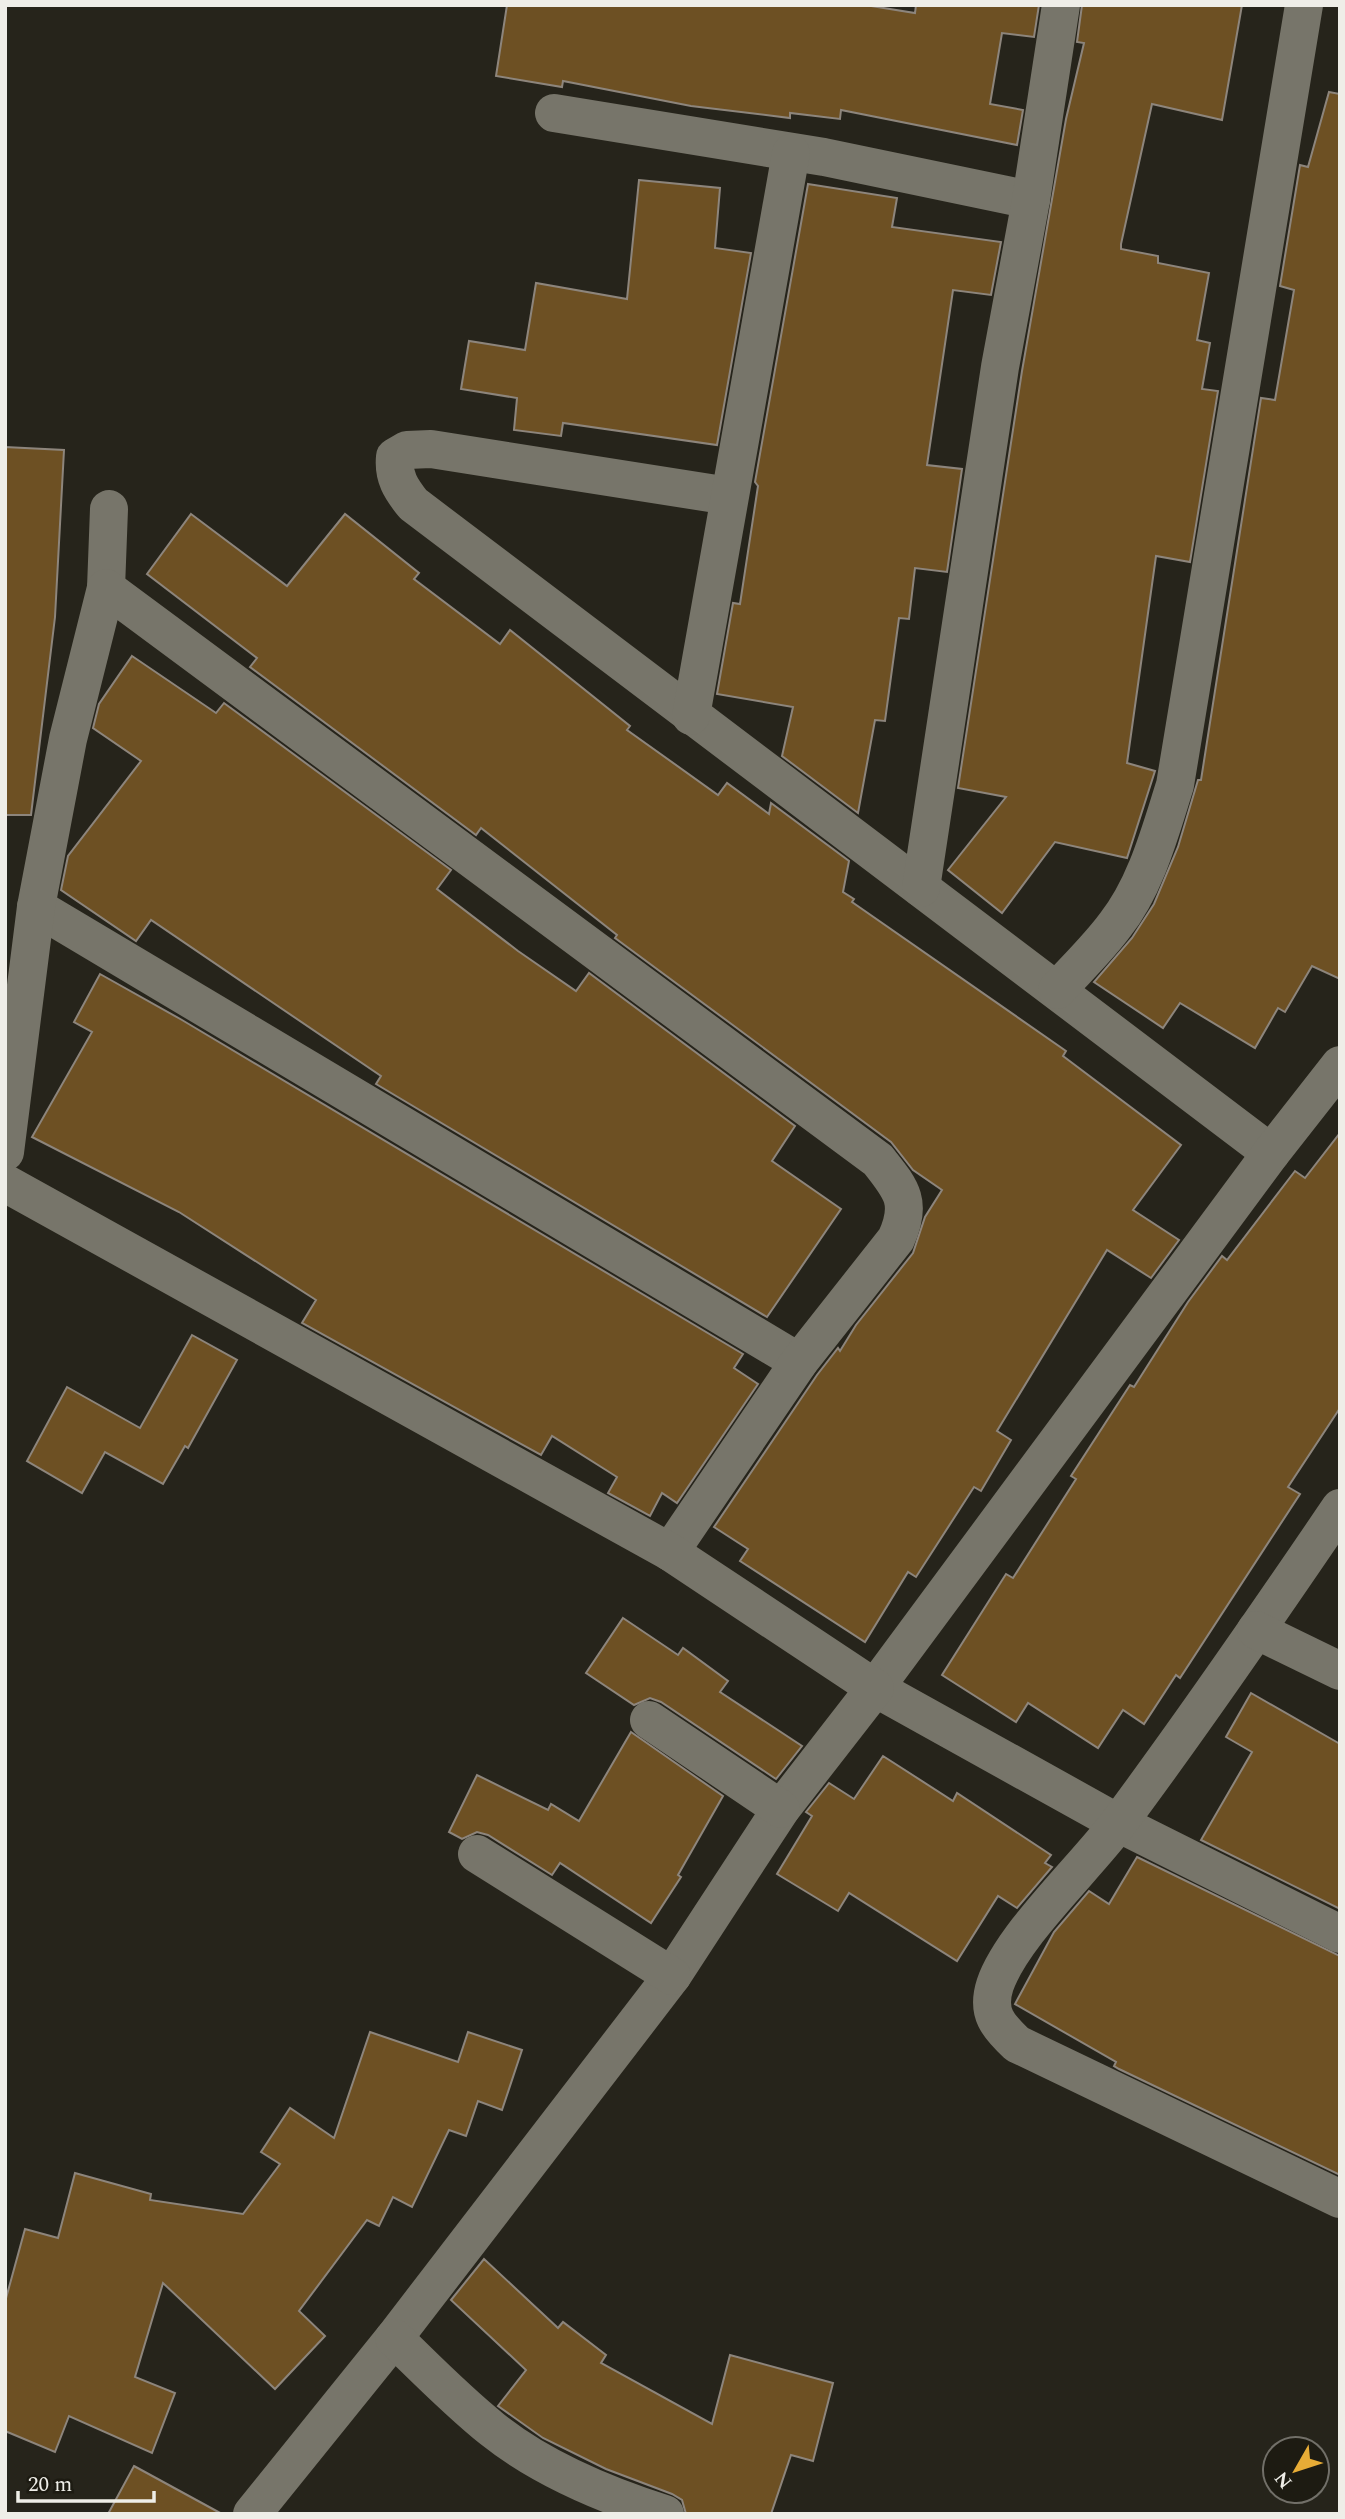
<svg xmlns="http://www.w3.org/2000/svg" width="1345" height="2519" viewBox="0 0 1345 2519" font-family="Spectral,serif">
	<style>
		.building { fill: #6d5023; stroke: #8d857c; stroke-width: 2 }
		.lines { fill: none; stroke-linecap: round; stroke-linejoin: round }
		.minor { stroke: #77756a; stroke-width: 38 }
	</style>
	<rect width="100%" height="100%" fill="#26241b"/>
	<g class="building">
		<path d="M507 5H865L915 13 916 5H1039L1034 37 1002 33 990 104 1023 110 1017 145 841 110 840 119 790 113V118L691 106 563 81 562 87 496 76Z"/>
		<path d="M1082 5H1242L1222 120 1152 104 1121 244V249L1158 256V263L1209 273 1197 340 1210 343 1202 389 1218 391 1190 562 1156 556 1127 763 1155 771 1127 858 1055 842 1002 913 948 870 1006 797 958 788 1022 371 1066 119 1084 43 1077 42Z"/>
		<path d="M1329 92 1340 94V979L1312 966 1285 1012 1278 1008 1255 1048 1180 1003 1163 1028 1094 982 1132 938 1154 904 1178 847 1198 780H1201L1261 398 1275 400 1294 290 1280 286 1300 165 1308 167Z"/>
		<path d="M639 180 720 188 715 248 751 253 717 445 563 423 561 436 514 430 517 398 461 389 469 341 525 350 536 283 627 299Z"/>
		<path d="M808 184 897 198 892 227 1001 242 991 295 953 290 927 465 962 469 947 572 915 568 909 619 899 618 885 721 875 720 858 813 782 756 793 707 717 694 733 603 740 604 758 486 755 482Z"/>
		<path d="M5 447 64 450 55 617 31 815H5Z"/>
		<path d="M191 514 287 586 345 514 419 573 414 579 500 644 510 630 630 726 627 730 718 795 727 783 769 814 771 803 849 861 843 892 854 899 852 902 1066 1051 1063 1056 1181 1145 1133 1210 1179 1240 1151 1278 1107 1250 997 1431 1011 1440 981 1491 974 1487 916 1577 908 1572 865 1642 740 1561 748 1549 714 1527 817 1375 838 1348 840 1351 856 1325 913 1253 925 1217 942 1190 913 1170 891 1142 615 938 617 935 481 828 476 835 250 667 257 658 147 574Z"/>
		<path d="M132 656 216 713 224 703 451 870 437 889 518 951 576 991 589 973 795 1126 772 1161 841 1209 767 1317 376 1084 381 1076 151 920 136 941 61 890 68 856 141 761 93 728 99 704Z"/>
		<path d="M100 974 182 1020 743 1354 734 1368 758 1384 677 1503 662 1493 650 1516 608 1493 617 1477 552 1436 541 1455 302 1323 316 1300 179 1212 32 1137 92 1032 74 1022Z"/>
		<path d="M1340 1133V1408L1288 1487 1300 1494 1180 1678 1176 1675 1144 1724 1123 1710 1098 1748 1028 1703 1016 1722 942 1675 1006 1574 1013 1578 1076 1479 1071 1476 1130 1385 1134 1387 1188 1302 1222 1256 1227 1260 1295 1171 1305 1178Z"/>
		<path d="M192 1335 237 1360 188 1448 185 1446 163 1484 105 1452 82 1493 27 1461 67 1387 140 1428Z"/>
		<path d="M623 1618 678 1655 683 1648 728 1681 720 1692 802 1746 776 1779 661 1702 650 1698 634 1705 586 1673Z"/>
		<path d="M1251 1693 1340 1744V1909L1201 1840 1252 1752 1226 1737Z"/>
		<path d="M631 1732 723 1796 678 1875 681 1877 651 1923 560 1863 552 1875 488 1835 477 1832 462 1839 449 1832 477 1775 548 1810 551 1804 579 1821Z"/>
		<path d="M883 1756 953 1801 957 1793 1051 1855 1045 1863 1052 1867 1017 1908 998 1896 957 1961 849 1893 838 1911 777 1874 812 1816 806 1812 829 1783 854 1799Z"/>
		<path d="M1137 1857 1340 1956V2175L1119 2069 1114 2066 1116 2062 1015 2004 1054 1932 1089 1891 1109 1904Z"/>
		<path d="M370 2032 458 2062 468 2032 522 2050 502 2110 478 2101 466 2136 449 2130 412 2207 393 2197 379 2226 367 2220 299 2311 325 2336 275 2389 163 2283 135 2377 175 2393 152 2453 69 2416 55 2452 5 2431V2302L25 2229 58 2238 75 2173 151 2194 150 2200 243 2214 280 2164 261 2152 290 2108 334 2138Z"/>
		<path d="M484 2259 558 2328 563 2322 606 2355 601 2363 712 2424 730 2355 833 2383 813 2461 791 2455 771 2514H686L682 2500 672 2494 606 2469 543 2438 498 2406 526 2370 451 2300Z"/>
		<path d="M134 2466 222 2514H108Z"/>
	</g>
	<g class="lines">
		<g class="minor">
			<path d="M554 113 824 157 1031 200"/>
			<path d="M729 496 431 449 407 450 395 457C393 477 401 489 413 504L1271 1153"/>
			<path d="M106 588 109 509"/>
			<path d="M691 716 791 153"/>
			<path d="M921 888 1000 367 1031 200 1061 5"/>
			<path d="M36 907 799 1362"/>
			<path d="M1057 990C1076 969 1098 948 1115 925 1146 886 1160 832 1175 785L1304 5"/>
			<path d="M1340 1065 1271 1153 875 1688 1118 1823 1340 1934"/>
			<path d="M5 1152 36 907 68 739 106 588 878 1160C901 1189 913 1202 896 1239L799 1362 670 1552"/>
			<path d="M5 1183 670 1552 875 1688 781 1809 672 1976 394 2338 252 2514"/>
			<path d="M1340 1508C1268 1614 1196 1719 1120 1821 1086 1867 1012 1935 995 1985 986 2013 998 2026 1017 2044L1340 2199"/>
			<path d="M1256 1630 1340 1671"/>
			<path d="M649 1720 781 1809"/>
			<path d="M477 1854 672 1976"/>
			<path d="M394 2338C426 2369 457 2401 492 2429 542 2469 605 2495 665 2514"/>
		</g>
	</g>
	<rect width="1345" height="2519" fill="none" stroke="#efeee8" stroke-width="14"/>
	<g transform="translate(1296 2470) rotate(231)"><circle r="33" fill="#1d1b12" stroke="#716f68" stroke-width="2"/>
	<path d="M0-5L12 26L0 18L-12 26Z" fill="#e7ac36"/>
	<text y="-10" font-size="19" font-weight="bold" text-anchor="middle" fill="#efeee8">N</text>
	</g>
	<path d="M18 2491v10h136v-10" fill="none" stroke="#efeee8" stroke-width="3.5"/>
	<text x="28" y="2491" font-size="21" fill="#efeee8" stroke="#1d1b12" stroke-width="5" paint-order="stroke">20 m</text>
</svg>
